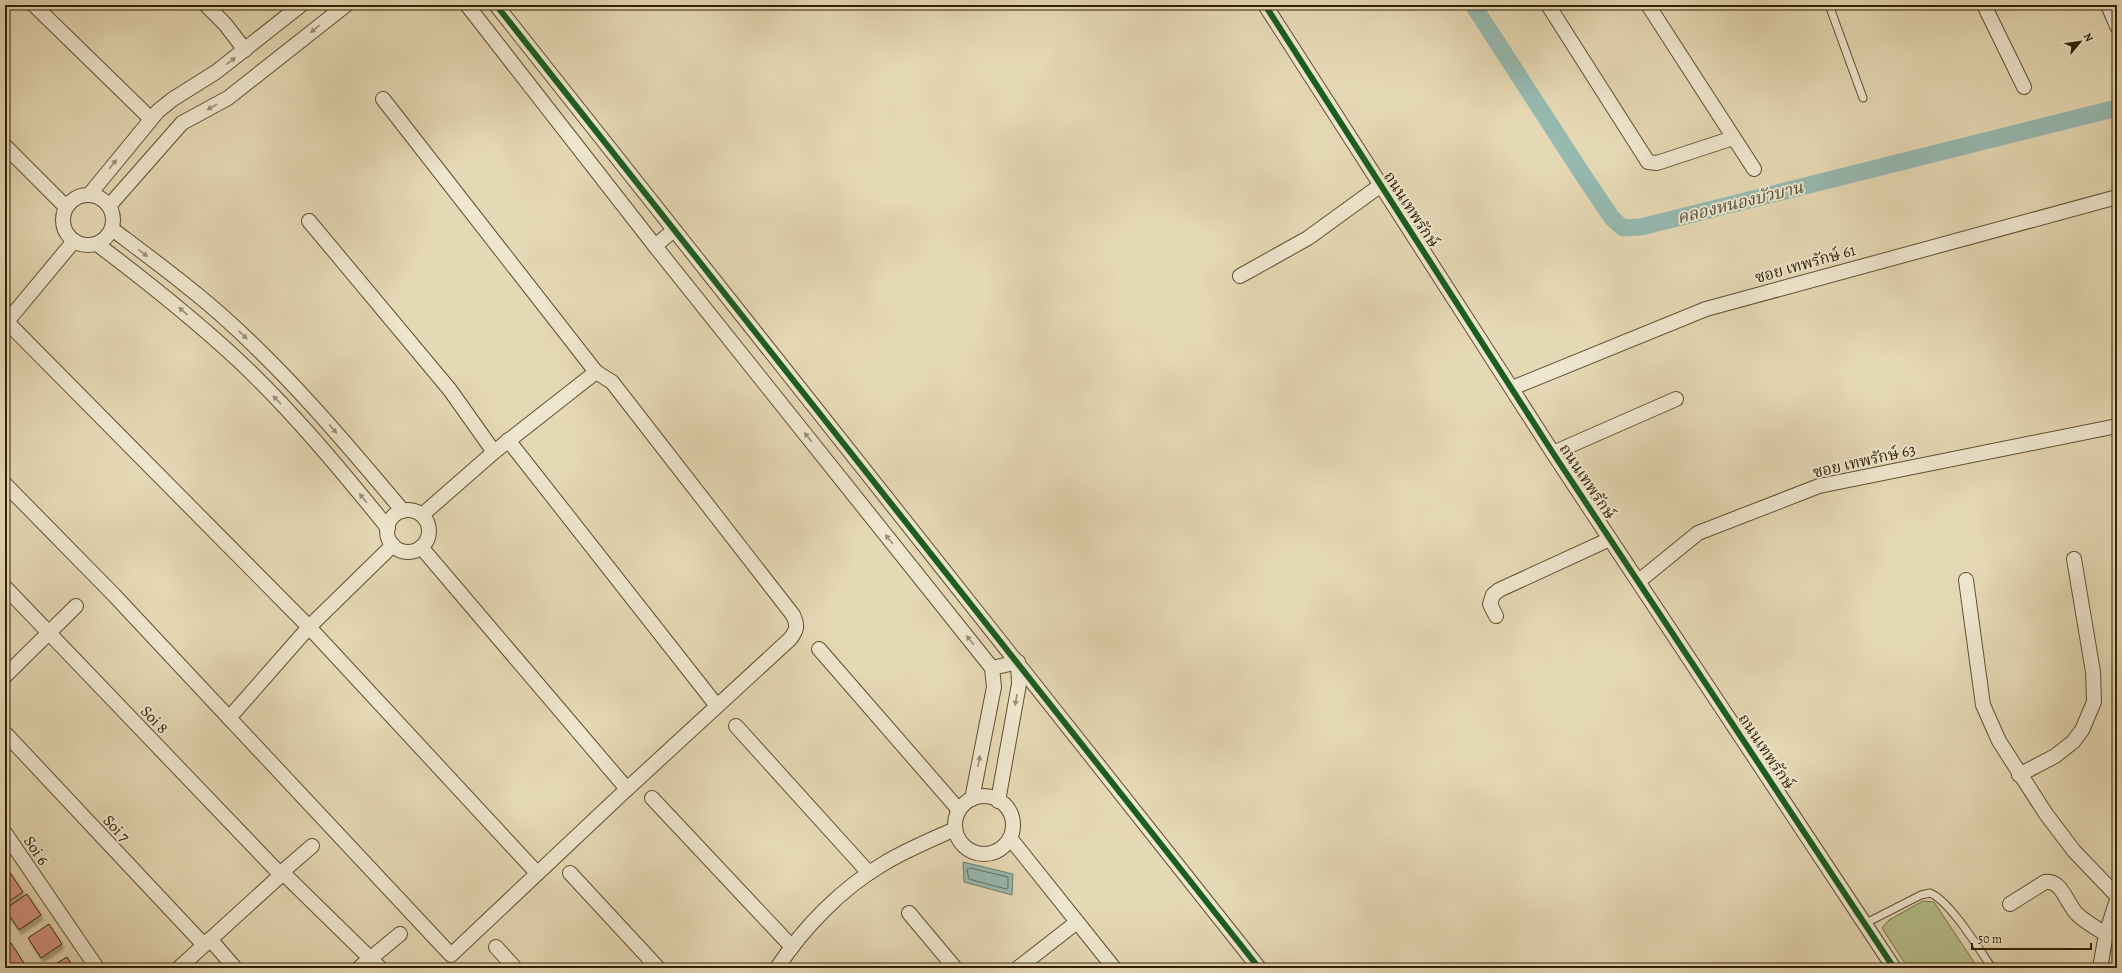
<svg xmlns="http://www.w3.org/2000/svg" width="2122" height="973" viewBox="0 0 2122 973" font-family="Alegreya,'Noto Serif Thai',serif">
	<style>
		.green { fill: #b6be8b; stroke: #747048 }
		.water { fill: #96b9b0; stroke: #6e7c6c }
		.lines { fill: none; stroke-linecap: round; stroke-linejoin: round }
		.shore { stroke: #646d5a; stroke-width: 1 }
		.canal { stroke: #96b9b0; stroke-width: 17 }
		.building { fill: #d59583; stroke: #332105; filter: url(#shadow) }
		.service-casing { stroke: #604f31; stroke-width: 9 }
		.minor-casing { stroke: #604f31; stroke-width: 16 }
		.service { stroke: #eee6ce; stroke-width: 7 }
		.minor { stroke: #eee6ce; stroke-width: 14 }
		.cycleway-casing { stroke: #eee6ce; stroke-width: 8 }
		.cycleway { stroke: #1b5e20; stroke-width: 6 }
		.oneway { fill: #9a8d74 }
		.labels { text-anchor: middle; stroke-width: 4; stroke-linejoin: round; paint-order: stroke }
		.street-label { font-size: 16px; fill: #332105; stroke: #eee6ce }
		.water-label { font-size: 17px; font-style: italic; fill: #514f38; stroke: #eee6ce }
	</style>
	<defs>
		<filter id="shadow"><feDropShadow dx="2.5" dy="4.5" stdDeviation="1" flood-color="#0004"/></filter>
	</defs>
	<rect width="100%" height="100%" fill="#e5d8b4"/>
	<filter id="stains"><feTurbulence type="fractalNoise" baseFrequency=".005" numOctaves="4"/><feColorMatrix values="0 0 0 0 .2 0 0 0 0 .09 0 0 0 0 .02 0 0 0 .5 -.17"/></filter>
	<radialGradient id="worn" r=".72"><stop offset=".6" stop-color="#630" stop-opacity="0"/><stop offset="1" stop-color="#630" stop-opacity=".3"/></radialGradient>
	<path class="green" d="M1923 901 1934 902 1978 968H1908L1882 928 1889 920Z"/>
	<path class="water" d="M963 862 1013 874 1012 895 964 882Z"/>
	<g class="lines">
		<path class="shore" d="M970 868 1008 877V888L1006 889 969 879 967 870Z"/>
		<path class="canal" d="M1473 5 1585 178 1612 218 1623 228 1641 227 2117 108"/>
	</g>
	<g class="building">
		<path d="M9 871 23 892 5 904V874Z"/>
		<path d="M27 894 41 915 19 930 5 909Z"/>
		<path d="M49 924 62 944 41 958 28 938Z"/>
		<path d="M11 943 27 968H5V947Z"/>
		<path d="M67 957 74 968H49Z"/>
	</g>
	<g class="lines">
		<defs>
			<g id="service">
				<path d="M1829 5 1863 98"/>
				<path d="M1866 923 1921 895 1930 893C1950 901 1979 949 1992 968"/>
			</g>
			<g id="minor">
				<path d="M34 5 151 119"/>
				<path d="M206 5 225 24 245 50"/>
				<path d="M467 5 655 246 992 668 994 687 972 799"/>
				<path d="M496 5 1259 968"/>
				<path d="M1265 5 1553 453 1894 968"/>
				<path d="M1548 5 1648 162 1657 163 1733 138"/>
				<path d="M1648 5 1754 169"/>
				<path d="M1984 5 2024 87"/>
				<path d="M2108 5 2117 26"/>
				<path d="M383 99 596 372 494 452 422 515"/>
				<path d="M5 146 66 207"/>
				<circle cx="88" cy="220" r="25"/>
				<path d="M89 195 158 111 173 99 216 72 301 5"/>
				<path d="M109 206 182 123 228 98 346 5"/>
				<path d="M309 221 450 390 494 452"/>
				<path d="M112 229C148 256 185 283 219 313 287 373 345 442 403 511"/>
				<path d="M97 244C146 281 194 319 239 361 293 412 341 470 388 528"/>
				<path d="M655 246 674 230"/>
				<path d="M1240 276 1308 238 1381 185"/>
				<path d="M5 320 309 627 537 873"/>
				<path d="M5 324 74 241"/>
				<path d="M1512 388 1706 309 2117 197"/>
				<path d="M508 440 717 706"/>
				<path d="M1553 453 1676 399"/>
				<path d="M5 484 114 595 451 955 627 789"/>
				<circle cx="408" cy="531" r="21"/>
				<path d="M421 547 627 789 790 639C797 630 798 626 793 615L612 382 596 372"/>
				<path d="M1966 580 1983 705 1999 741 2046 814 2074 851 2117 896"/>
				<path d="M1639 581 1698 533 1819 486 2117 426"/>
				<path d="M5 587 281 875"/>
				<path d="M1496 616 1490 604 1493 595 1499 590 1610 539"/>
				<path d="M819 649 959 810"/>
				<path d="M992 668 1018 662"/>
				<path d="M5 676 76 606"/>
				<path d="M229 718 309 627 393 545"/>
				<path d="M736 726 869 873"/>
				<path d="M5 733 204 945"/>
				<path d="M2019 775 2055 756 2073 742 2082 730 2094 702 2093 672 2074 559"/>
				<circle cx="984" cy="825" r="29"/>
				<path d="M652 798 792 947"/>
				<path d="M998 801 1019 684 1018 662"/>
				<path d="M5 833 97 968"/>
				<path d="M1010 838 1114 968"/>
				<path d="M282 872 380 968"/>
				<path d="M570 873 658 968"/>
				<path d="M2010 904 2045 882C2062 879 2067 905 2078 915 2087 923 2096 928 2106 934"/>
				<path d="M909 913 955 968"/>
				<path d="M210 939 235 968"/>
				<path d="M496 947 515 968"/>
				<path d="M179 968 281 875 282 872 312 846"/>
				<path d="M359 968 400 934"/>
				<path d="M777 968C804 927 841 889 883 864 906 850 931 840 955 829"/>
				<path d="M1018 968 1077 922"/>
				<path d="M2100 968 2106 934 2117 900"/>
			</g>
		</defs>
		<use href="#service" class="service-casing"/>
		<use href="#minor" class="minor-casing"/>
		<use href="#service" class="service"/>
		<use href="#minor" class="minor"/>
		<defs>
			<g id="cycleway">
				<path d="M496 5 1259 968"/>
				<path d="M1265 5 1553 453 1894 968"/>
			</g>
		</defs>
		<use href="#cycleway" class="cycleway-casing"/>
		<use href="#cycleway" class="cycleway"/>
	</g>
	<defs><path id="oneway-solid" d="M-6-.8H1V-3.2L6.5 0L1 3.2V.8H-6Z"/></defs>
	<g class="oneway">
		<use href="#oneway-solid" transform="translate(315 29) rotate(140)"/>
		<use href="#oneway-solid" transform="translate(231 61) rotate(-38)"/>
		<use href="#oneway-solid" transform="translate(212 107) rotate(151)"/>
		<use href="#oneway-solid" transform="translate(113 164) rotate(-51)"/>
		<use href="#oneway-solid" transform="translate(143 253) rotate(37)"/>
		<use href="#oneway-solid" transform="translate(183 311) rotate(-140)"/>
		<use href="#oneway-solid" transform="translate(243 335) rotate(44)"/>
		<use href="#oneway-solid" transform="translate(277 400) rotate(-134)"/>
		<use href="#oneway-solid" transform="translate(333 429) rotate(49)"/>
		<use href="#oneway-solid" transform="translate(808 437) rotate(-129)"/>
		<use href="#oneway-solid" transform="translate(363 498) rotate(-129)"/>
		<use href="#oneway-solid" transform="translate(889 539) rotate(-129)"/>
		<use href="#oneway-solid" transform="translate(970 640) rotate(-129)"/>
		<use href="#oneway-solid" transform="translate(1016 700) rotate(100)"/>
		<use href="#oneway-solid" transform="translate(979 761) rotate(-79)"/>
	</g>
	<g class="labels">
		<g class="street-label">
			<text transform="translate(1412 209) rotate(57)" y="6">ถนนเทพรักษ์</text>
			<text transform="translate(1805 263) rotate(-16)" y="6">ซอย เทพรักษ์ 61</text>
			<text transform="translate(1864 460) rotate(-13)" y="6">ซอย เทพรักษ์ 63</text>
			<text transform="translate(1588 481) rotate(56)" y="6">ถนนเทพรักษ์</text>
			<text transform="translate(155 719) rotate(46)" y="6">Soi 8</text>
			<text transform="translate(1767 751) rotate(56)" y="6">ถนนเทพรักษ์</text>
			<text transform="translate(117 828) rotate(47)" y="6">Soi 7</text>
			<text transform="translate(37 850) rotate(56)" y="6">Soi 6</text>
		</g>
		<g class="water-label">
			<text transform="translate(1740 202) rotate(-14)" y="6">คลองหนองบัวบาน</text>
		</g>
	</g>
	<rect width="2122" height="973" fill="none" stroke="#e5d8b4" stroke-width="20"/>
	<rect x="6" y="6" width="2110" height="961" fill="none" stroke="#332105" stroke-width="2"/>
	<rect x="10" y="10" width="2102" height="953" fill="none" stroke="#332105"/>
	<g transform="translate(2080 42) rotate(61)" stroke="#eee6ce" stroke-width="3" paint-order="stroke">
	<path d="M0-3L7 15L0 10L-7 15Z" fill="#332105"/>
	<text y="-6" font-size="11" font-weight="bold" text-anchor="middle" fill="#332105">N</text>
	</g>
	<path d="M1972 943v6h119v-6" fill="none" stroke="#332105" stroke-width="2"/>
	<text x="1978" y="943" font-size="12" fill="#332105" stroke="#eee6ce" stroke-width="3" paint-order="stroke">50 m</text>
	<rect width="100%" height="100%" filter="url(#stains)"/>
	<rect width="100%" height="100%" fill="url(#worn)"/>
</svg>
